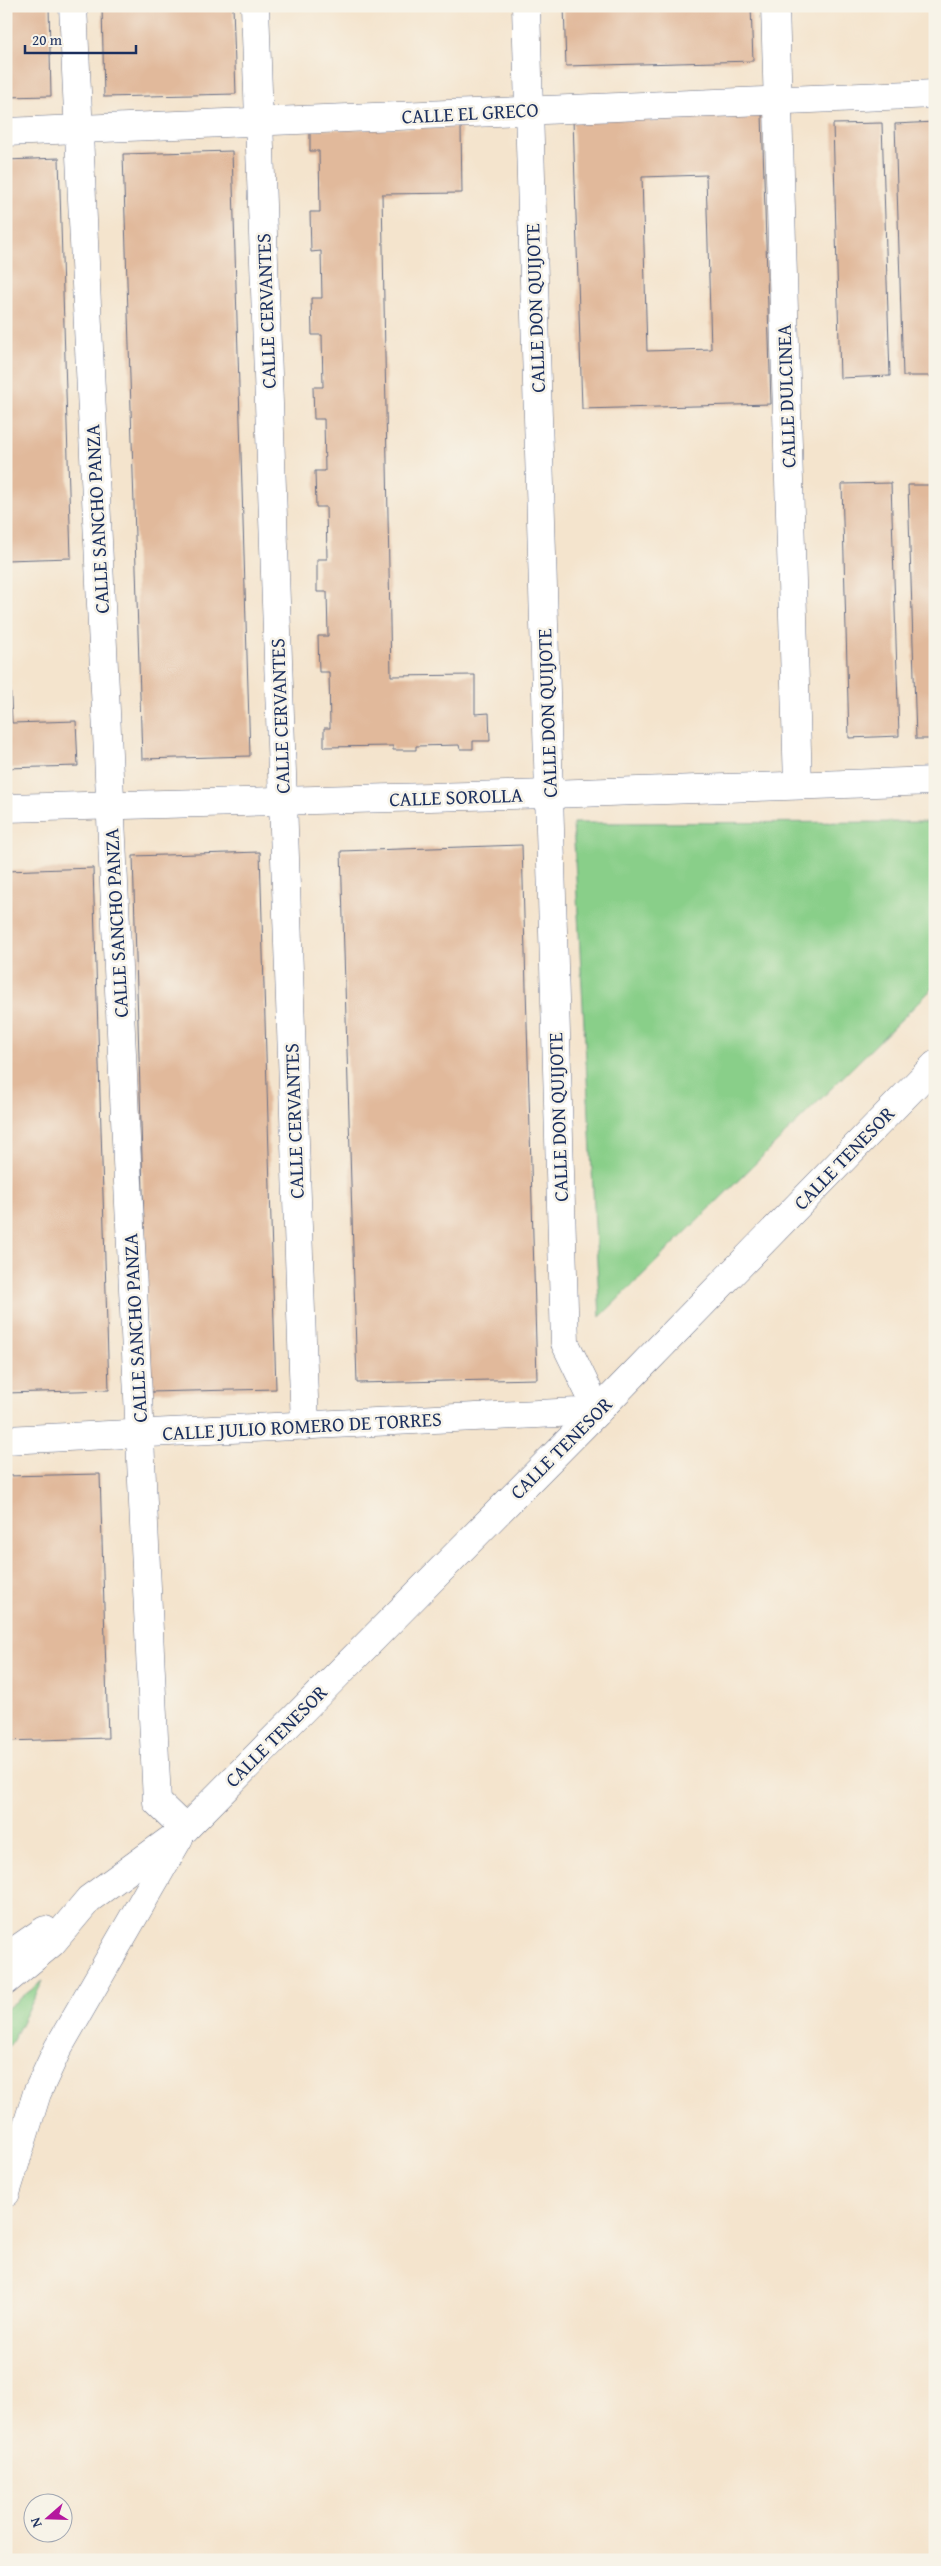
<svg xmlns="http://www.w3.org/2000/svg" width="941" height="2566" viewBox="0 0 941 2566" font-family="'Gentium Book Plus',serif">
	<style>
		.green { fill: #89cf89; stroke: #527f74 }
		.building { fill: #e1b99b; fill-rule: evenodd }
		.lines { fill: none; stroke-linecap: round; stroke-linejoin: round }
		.street-casing { stroke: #676e85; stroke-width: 29 }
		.secondary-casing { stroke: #676e85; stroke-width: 29 }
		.street { stroke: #fff; stroke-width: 28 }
		.secondary { stroke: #fff; stroke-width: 28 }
		.labels { text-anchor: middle; stroke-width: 5; stroke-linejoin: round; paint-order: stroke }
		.street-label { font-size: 20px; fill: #1b2f5e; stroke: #f7f3e8 }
	</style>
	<rect width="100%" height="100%" fill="#f7f3e8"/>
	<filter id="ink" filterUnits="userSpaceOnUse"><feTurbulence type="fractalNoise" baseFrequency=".02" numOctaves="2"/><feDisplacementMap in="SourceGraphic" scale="10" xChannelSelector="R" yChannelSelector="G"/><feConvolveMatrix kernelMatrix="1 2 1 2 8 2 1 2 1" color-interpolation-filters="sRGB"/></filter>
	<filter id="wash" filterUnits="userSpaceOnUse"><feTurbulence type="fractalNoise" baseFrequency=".0096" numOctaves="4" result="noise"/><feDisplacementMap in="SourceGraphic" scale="20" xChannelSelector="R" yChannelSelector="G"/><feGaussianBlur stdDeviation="1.12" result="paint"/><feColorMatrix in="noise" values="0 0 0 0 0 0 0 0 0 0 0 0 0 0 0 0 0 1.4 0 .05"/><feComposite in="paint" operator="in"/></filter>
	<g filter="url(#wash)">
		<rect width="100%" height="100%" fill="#f4e4cd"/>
		<g class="green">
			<path d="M935 822V986L600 1317 573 823Z"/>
			<path d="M43 1981 12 2042 6 2049V2009Z"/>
		</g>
		<g id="blocks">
			<g class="building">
				<path d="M6 6H49L51 96 6 97Z"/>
				<path d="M102 6H233L236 94 104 97Z"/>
				<path d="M564 6H751L753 61 566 66Z"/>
				<path d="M762 114 771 404 582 409 573 119ZM706 175 711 349 647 351 642 177Z"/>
				<path d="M935 122V376H903L895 124Z"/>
				<path d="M882 123 890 376 840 378 833 124Z"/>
				<path d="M461 127 462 193 382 194 391 676 475 675V714L489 713 490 741H473V749H460L459 745 416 746V750H393V746L324 747V728H330L329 672H319L318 636H328L327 592H317V559H327L326 507H316L315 471H325L324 419H314L313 387H323L322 335H312L311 298H322L321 251 311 252 310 212H320L319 151H310V130Z"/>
				<path d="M232 151 250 756 142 759 123 154Z"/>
				<path d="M59 158 71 558 6 560V160Z"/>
				<path d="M891 483 899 736 849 738 842 484Z"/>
				<path d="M908 485H935V739H916Z"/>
				<path d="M6 582 12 723 76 721 78 766 6 768Z"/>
				<path d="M522 845 537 1379 357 1383 341 851Z"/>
				<path d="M260 852 276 1389 149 1392 133 856Z"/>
				<path d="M93 868 109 1390 6 1393V871Z"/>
				<path d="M100 1474 108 1738 6 1741V1476Z"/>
			</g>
		</g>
	</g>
	<g filter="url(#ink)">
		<use href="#blocks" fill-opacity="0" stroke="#676e85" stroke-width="1"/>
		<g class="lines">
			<defs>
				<g id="street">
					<path d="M73 6 157 1802 185 1829"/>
					<path d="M255 6 305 1426"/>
					<path d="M775 6 798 785"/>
					<path d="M6 132 935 94"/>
					<path d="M6 808 549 794 935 781"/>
					<path d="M6 1440 598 1411 565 1343 526 6"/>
				</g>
				<g id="secondary">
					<path d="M6 1957 45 1930"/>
					<path d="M6 1981 52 1943 89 1899 185 1829 598 1411 935 1065"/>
					<path d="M6 2193 37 2093 58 2048 179 1838"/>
				</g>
			</defs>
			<use href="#street" class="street-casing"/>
			<use href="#secondary" class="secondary-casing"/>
			<use href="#street" class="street"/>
			<use href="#secondary" class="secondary"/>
		</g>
	</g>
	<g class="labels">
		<g class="street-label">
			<text transform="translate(470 113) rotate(-3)" y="7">CALLE EL GRECO</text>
			<text transform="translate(535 308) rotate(-92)" y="7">CALLE DON QUIJOTE</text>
			<text transform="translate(266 311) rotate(-92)" y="7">CALLE CERVANTES</text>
			<text transform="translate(786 396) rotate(-92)" y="7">CALLE DULCINEA</text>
			<text transform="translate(97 519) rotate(-93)" y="7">CALLE SANCHO PANZA</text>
			<text transform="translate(547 713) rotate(-92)" y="7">CALLE DON QUIJOTE</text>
			<text transform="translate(280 716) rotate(-92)" y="7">CALLE CERVANTES</text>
			<text transform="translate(456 797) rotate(-2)" y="7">CALLE SOROLLA</text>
			<text transform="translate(116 923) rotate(-93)" y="7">CALLE SANCHO PANZA</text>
			<text transform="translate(558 1117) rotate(-92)" y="7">CALLE DON QUIJOTE</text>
			<text transform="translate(294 1121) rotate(-92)" y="7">CALLE CERVANTES</text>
			<text transform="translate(844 1158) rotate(-46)" y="7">CALLE TENESOR</text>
			<text transform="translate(135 1328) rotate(-93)" y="7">CALLE SANCHO PANZA</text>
			<text transform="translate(302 1426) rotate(-3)" y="7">CALLE JULIO ROMERO DE TORRES</text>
			<text transform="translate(561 1448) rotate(-45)" y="7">CALLE TENESOR</text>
			<text transform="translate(276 1736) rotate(-45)" y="7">CALLE TENESOR</text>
		</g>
	</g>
	<rect width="941" height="2566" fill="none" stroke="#f7f3e8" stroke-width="25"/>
	<g transform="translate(48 2518) rotate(250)"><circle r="24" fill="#f7f3e8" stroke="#9fa5b1"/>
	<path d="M0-4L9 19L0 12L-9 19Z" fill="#b5179e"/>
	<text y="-8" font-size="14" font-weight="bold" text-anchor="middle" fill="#1b2f5e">N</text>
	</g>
	<path d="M25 45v8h111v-8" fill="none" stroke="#1b2f5e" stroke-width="2.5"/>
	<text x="32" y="45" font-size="15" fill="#1b2f5e" stroke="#f7f3e8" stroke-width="4" paint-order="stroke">20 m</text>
</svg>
